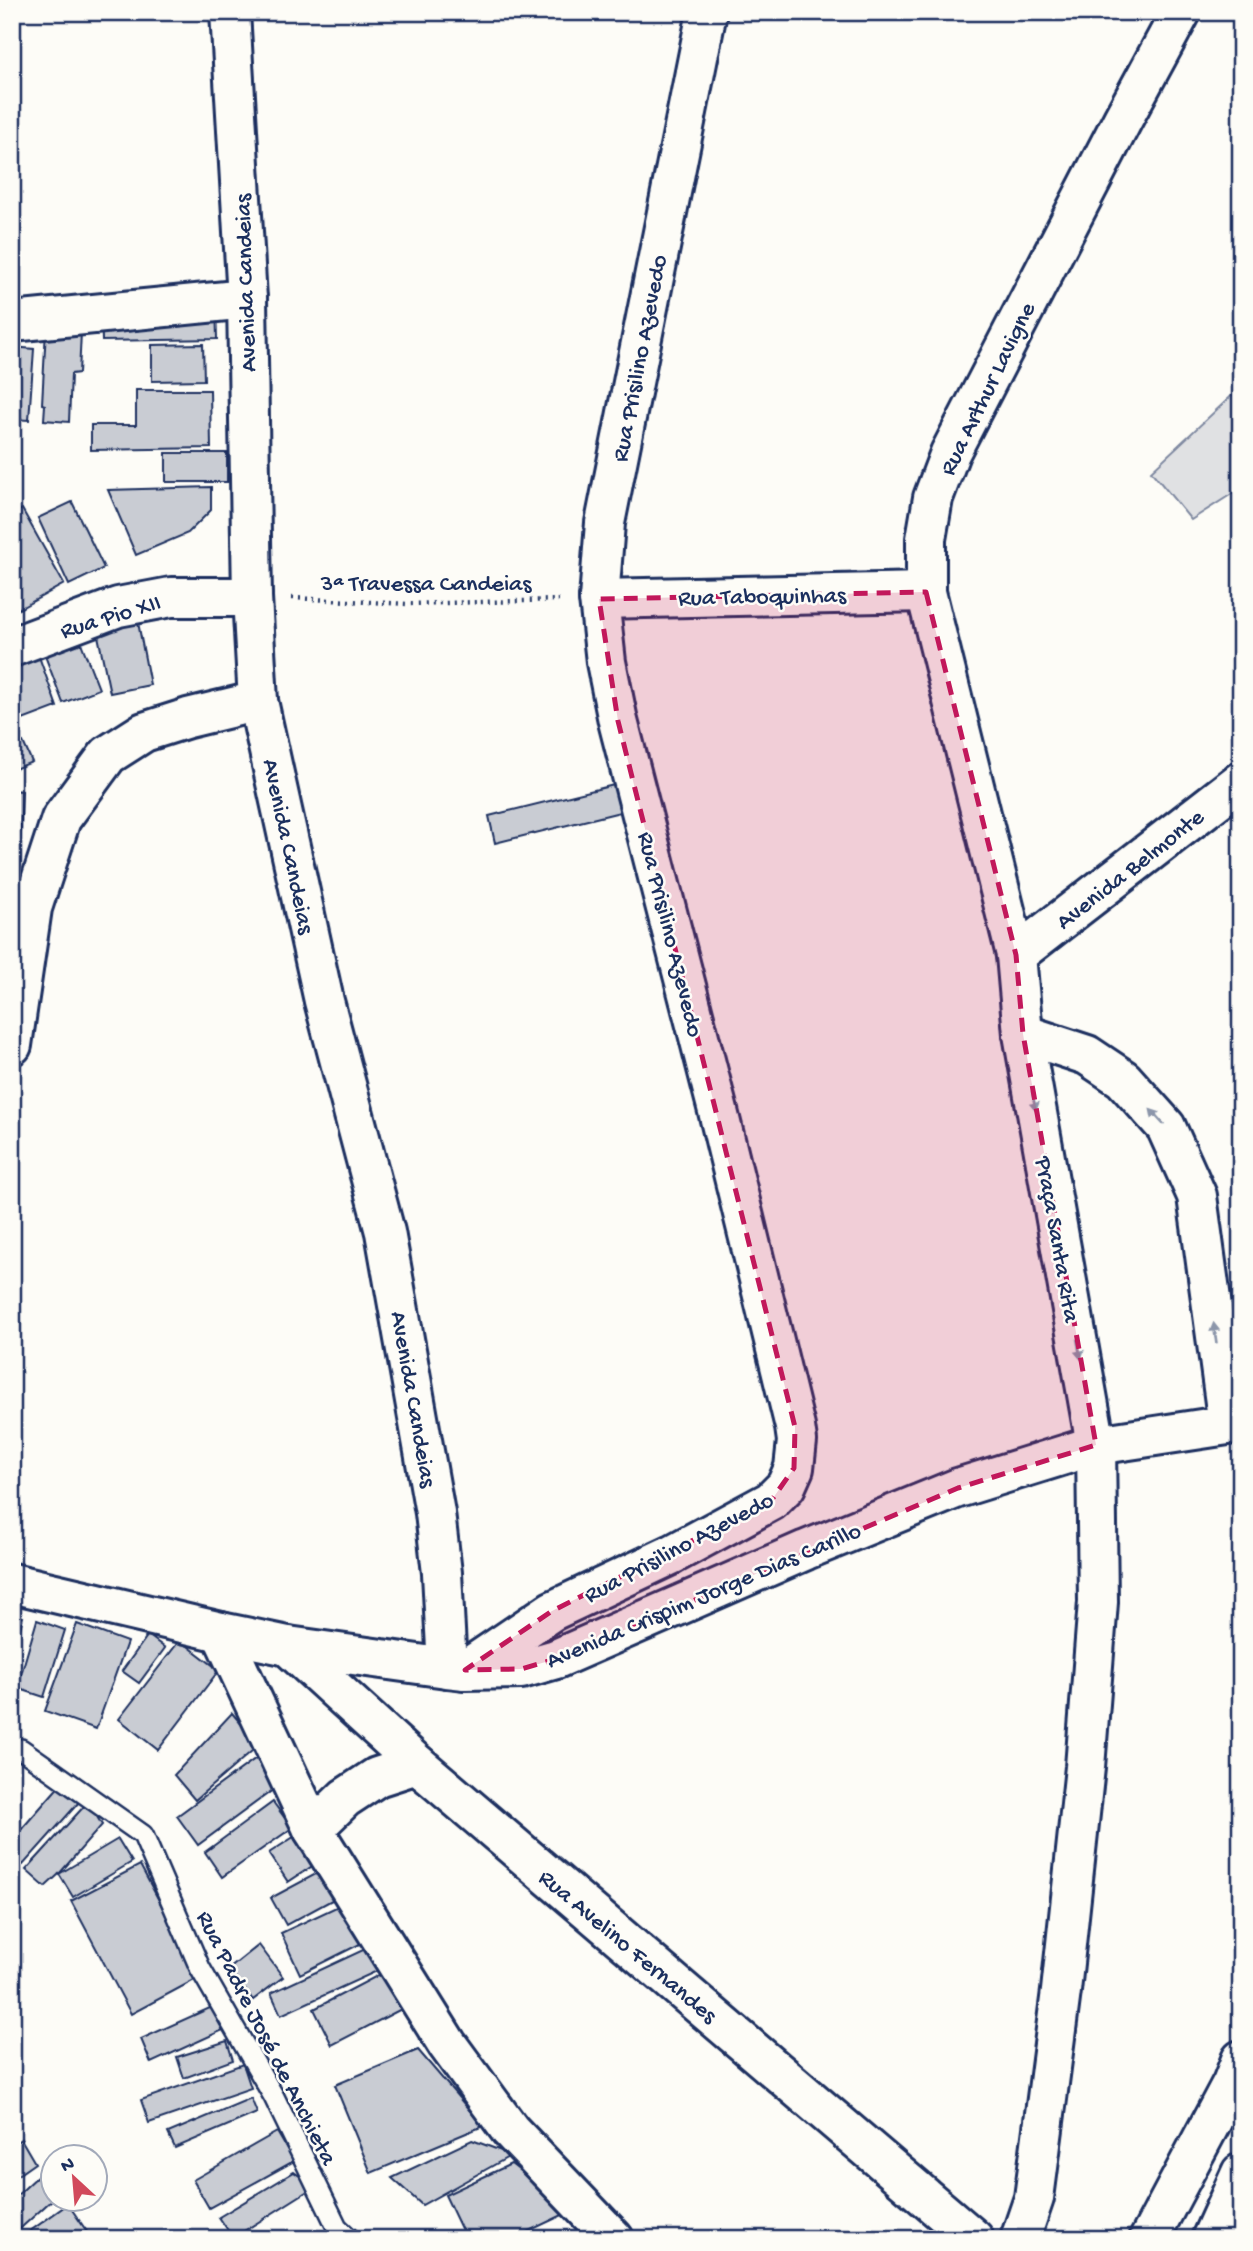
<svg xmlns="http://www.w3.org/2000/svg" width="1253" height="2251" viewBox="0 0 1253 2251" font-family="'Gochi Hand',sans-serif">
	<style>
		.green { fill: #e0e1e3; stroke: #7e88a0; stroke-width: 2 }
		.building { fill: #c9ccd3; stroke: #1b2f5e; stroke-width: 2 }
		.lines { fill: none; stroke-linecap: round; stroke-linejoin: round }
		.service-casing { stroke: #1b2f5e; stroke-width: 24 }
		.minor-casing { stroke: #1b2f5e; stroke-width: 44 }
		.tertiary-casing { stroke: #1b2f5e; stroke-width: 44 }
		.path { stroke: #1b2f5e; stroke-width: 4.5; stroke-dasharray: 2 5; stroke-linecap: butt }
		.service { stroke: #fdfcf7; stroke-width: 19 }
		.minor { stroke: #fdfcf7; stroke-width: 38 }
		.tertiary { stroke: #fdfcf7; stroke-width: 38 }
		.oneway { fill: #8c96aa }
		.marked { fill: #c2185b; fill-opacity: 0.2; stroke: #c2185b; stroke-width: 5; stroke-dasharray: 14 9; stroke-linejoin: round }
		.labels { text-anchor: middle; stroke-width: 5; stroke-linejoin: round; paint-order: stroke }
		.street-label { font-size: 24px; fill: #1b2f5e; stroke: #fdfcf7 }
	</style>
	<rect width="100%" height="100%" fill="#fdfcf7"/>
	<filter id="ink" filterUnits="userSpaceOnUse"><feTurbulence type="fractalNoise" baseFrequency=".0143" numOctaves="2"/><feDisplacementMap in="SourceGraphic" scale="14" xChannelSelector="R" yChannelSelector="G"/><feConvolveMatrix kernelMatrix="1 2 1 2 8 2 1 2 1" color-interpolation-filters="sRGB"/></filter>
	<g filter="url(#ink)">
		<path class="green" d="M1241 387V488L1191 520 1151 471Z"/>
		<g class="building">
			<path d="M216 302 217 339 102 341 101 305Z"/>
			<path d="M46 329 81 332 79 373 71 374 69 422 44 420 45 405 42 404Z"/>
			<path d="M203 344 204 380 152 381V345Z"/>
			<path d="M12 347 34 349 29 420 12 419Z"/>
			<path d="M136 390H210L211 448 91 450V425H136Z"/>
			<rect x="166" y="453" width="61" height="29"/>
			<path d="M211 487V510L188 533 136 555 108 490Z"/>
			<path d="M72 502 104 568 69 585 38 518Z"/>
			<path d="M22 509 64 584 19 609 12 596V514Z"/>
			<path d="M137 617 150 685 110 693 96 626Z"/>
			<path d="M80 640 99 689 63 703 44 653Z"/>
			<path d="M37 651 57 707 20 721 12 700V660Z"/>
			<path d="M23 742 32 762 12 770V747Z"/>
			<path d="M614 785 620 812 495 843 489 816Z"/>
			<path d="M12 790 22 791 20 841H12Z"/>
			<path d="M12 1614 23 1617 12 1659Z"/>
			<path d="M37 1620 65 1630 44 1697 17 1688Z"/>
			<path d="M77 1624 127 1642 96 1729 45 1711Z"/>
			<path d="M148 1635 165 1648 139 1683 122 1671Z"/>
			<path d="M180 1640 219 1670 158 1750 119 1719Z"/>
			<path d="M232 1713 259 1745 195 1800 174 1775Z"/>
			<path d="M263 1753 285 1781 198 1845 177 1816Z"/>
			<path d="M61 1784 80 1801 23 1865 12 1857V1840Z"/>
			<path d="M88 1802 102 1825 59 1874 45 1887 26 1870Z"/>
			<path d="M273 1802 292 1828 222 1877 205 1852Z"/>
			<path d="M306 1829 326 1857 288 1882 269 1853Z"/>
			<path d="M118 1839 132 1862 73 1897 59 1874Z"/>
			<path d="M140 1865 200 1977 131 2014 71 1901Z"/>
			<path d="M329 1867 343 1894 286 1925 271 1898Z"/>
			<path d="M351 1900 370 1939 300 1974 281 1933Z"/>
			<path d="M378 1943 388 1966 281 2015 271 1993Z"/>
			<path d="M259 1945 283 1977 253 2000 229 1969Z"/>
			<path d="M392 1968 411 2004 332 2045 314 2009Z"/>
			<path d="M212 2007 223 2030 151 2063 141 2039Z"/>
			<path d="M227 2041 233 2060 184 2078 177 2057Z"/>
			<path d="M418 2050 483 2126 371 2173 335 2085Z"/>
			<path d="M243 2064 251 2088 149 2123 141 2100Z"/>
			<path d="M251 2098 257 2113 175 2148 168 2133Z"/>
			<path d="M277 2132 294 2161 209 2208 193 2180Z"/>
			<path d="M21 2139 35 2163 12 2179V2145Z"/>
			<path d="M472 2140 512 2155 422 2205 392 2178Z"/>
			<path d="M52 2163 54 2198 12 2236V2200Z"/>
			<path d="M511 2164 571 2211 512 2239H466L445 2195Z"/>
			<path d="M294 2172 314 2187 233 2238 219 2217Z"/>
			<path d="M68 2204 92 2239H19Z"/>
		</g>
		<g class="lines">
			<defs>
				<path id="service" d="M21 1749 143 1835 200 1968 274 2097 337 2227 350 2239"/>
				<g id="minor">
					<path d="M230 12 247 299 252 597 258 701 324 1001 385 1232 435 1513 442 1573 447 1668 465 1670 521 1669 556 1659 806 1550 958 1488 1096 1445 1241 1423"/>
					<path d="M12 322 247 299"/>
					<path d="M599 599 926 592"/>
					<path d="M12 647 118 607 171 597H252"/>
					<path d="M1016 955 1023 1034 1096 1445 1098 1602 1085 1767 1061 1991 1034 2198 1020 2239"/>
					<path d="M1023 1034 1087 1055 1123 1079 1166 1127 1197 1196 1228 1425"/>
					<path d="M12 1045 32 908 61 819 108 755 144 732 188 718 258 701"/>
					<path d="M221 1632 313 1829 447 2044 510 2130 614 2239"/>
					<path d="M288 1646 417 1764 974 2239"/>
					<path d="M465 1670 552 1611 673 1554 771 1501 786 1486 794 1468 797 1441 795 1427 718 1111 618 721 606 662 599 599 605 523 707 12"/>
					<path d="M313 1829 345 1798 377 1777 417 1764"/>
					<path d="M1149 2239 1232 2083 1241 2060"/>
					<path d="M1211 2239 1241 2173"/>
				</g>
				<g id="tertiary">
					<path d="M1181 12 1123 119 950 453 933 498 926 539V592L1016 955 1241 781"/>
					<path d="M12 1583 221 1632 288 1646 447 1668"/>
				</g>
			</defs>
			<use href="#service" class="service-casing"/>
			<use href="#minor" class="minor-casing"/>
			<use href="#tertiary" class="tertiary-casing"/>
			<path class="path" d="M292 598 407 604 559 600"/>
			<use href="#service" class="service"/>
			<use href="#minor" class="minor"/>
			<use href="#tertiary" class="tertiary"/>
		</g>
		<defs><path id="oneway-solid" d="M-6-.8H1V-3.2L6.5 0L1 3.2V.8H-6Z" transform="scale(1.75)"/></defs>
		<g class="oneway">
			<use href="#oneway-solid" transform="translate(1034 1101) rotate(80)"/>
			<use href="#oneway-solid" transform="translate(1157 1117) rotate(-132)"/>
			<use href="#oneway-solid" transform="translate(1215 1333) rotate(-98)"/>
			<use href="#oneway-solid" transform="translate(1079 1349) rotate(80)"/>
		</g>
	</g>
	<path class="marked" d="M926 592 1016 955 1023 1034 1096 1445 958 1488 556 1659 521 1669 465 1670 552 1611 771 1501 794 1468 795 1427 618 721 599 599Z"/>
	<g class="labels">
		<g class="street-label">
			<text transform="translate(244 283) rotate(-92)" y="8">Avenida Candeias</text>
			<text transform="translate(638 358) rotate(-79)" y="8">Rua Prisilino Azevedo</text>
			<text transform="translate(986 388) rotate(-64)" y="8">Rua Arthur Lavigne</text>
			<text x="426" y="590">3ª Travessa Candeias</text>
			<text transform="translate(762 595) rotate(-1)" y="8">Rua Taboquinhas</text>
			<text transform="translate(110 615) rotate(-17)" y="8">Rua Pio XII</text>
			<text transform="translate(290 846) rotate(78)" y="8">Avenida Candeias</text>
			<text transform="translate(1129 868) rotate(-38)" y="8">Avenida Belmonte</text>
			<text transform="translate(672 934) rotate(76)" y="8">Rua Prisilino Azevedo</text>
			<text transform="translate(1059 1239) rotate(80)" y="8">Praça Santa Rita</text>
			<text transform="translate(415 1399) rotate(80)" y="8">Avenida Candeias</text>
			<text transform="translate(678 1546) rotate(-28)" y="8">Rua Prisilino Azevedo</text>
			<text transform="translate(703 1594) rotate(-23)" y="8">Avenida Crispim Jorge Dias Carillo</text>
			<text transform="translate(629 1945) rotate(40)" y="8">Rua Avelino Fernandes</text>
			<text transform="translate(268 2037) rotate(63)" y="8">Rua Padre José de Anchieta</text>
		</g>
	</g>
	<rect width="1253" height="2251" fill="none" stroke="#fdfcf7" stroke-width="42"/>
	<rect x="21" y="21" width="1211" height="2209" fill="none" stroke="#1b2f5e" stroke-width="2.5" filter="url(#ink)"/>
	<g transform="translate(74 2178) rotate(334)"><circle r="33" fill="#fdfcf7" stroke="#a3aaba" stroke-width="2"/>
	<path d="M0-5L12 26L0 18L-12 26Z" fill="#d1495b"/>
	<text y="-10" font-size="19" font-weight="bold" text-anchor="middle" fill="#1b2f5e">N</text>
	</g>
</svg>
